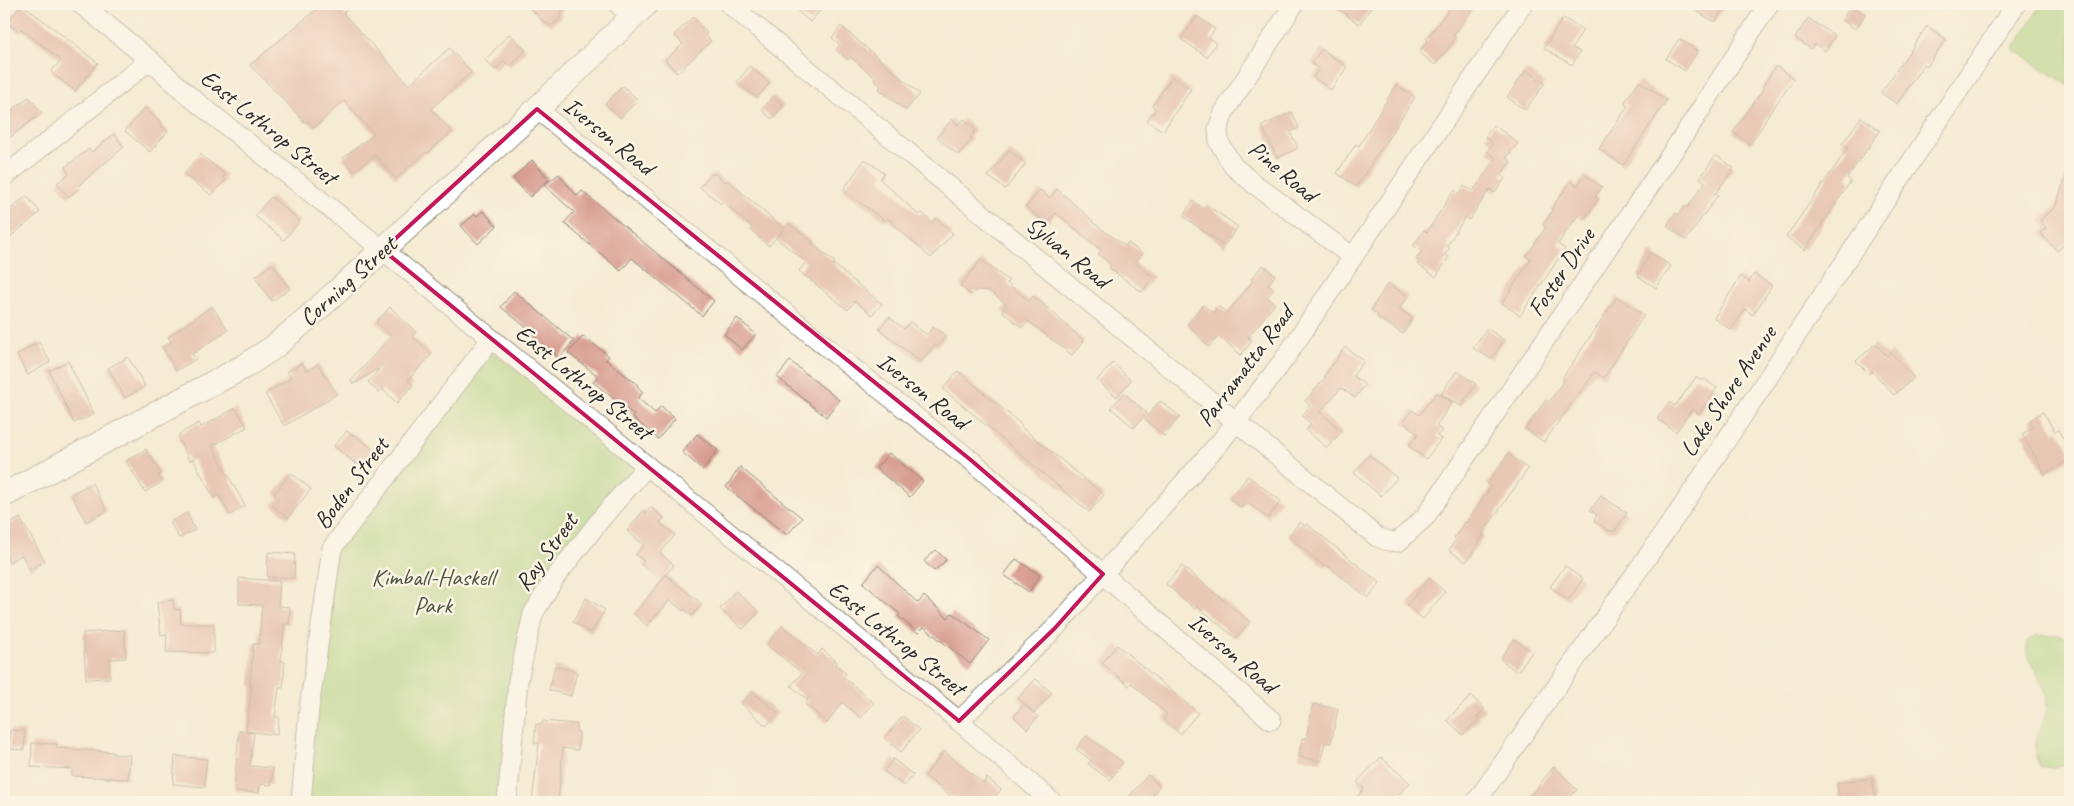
<svg xmlns="http://www.w3.org/2000/svg" width="2074" height="806" viewBox="0 0 2074 806" font-family="Caveat,sans-serif">
	<style>
		.green { fill: #a8d37f; stroke: #6a7f55 }
		.building { fill: #d89d91 }
		.lines { fill: none; stroke-linecap: round; stroke-linejoin: round }
		.minor-casing { stroke: #908b7f; stroke-width: 21 }
		.tertiary-casing { stroke: #908b7f; stroke-width: 26 }
		.minor { stroke: #fff; stroke-width: 19 }
		.tertiary { stroke: #fff; stroke-width: 24 }
		.marked { fill: none; stroke: #c2185b; stroke-width: 4; stroke-linejoin: round }
		.labels { text-anchor: middle; stroke-width: 5; stroke-linejoin: round; paint-order: stroke }
		.street-label { font-size: 24px; fill: #2b2b2b; stroke: #fcf5e5 }
		.park-label { font-size: 24px; fill: #4a5540; stroke: #fcf5e5 }
	</style>
	<rect width="100%" height="100%" fill="#fcf5e5"/>
	<filter id="ink" filterUnits="userSpaceOnUse"><feTurbulence type="fractalNoise" baseFrequency=".02" numOctaves="2"/><feDisplacementMap in="SourceGraphic" scale="10" xChannelSelector="R" yChannelSelector="G"/><feConvolveMatrix kernelMatrix="1 2 1 2 8 2 1 2 1" color-interpolation-filters="sRGB"/></filter>
	<filter id="wash" filterUnits="userSpaceOnUse"><feTurbulence type="fractalNoise" baseFrequency=".0096" numOctaves="4" result="noise"/><feDisplacementMap in="SourceGraphic" scale="20" xChannelSelector="R" yChannelSelector="G"/><feGaussianBlur stdDeviation="1.12" result="paint"/><feColorMatrix in="noise" values="0 0 0 0 0 0 0 0 0 0 0 0 0 0 0 0 0 1.4 0 .05"/><feComposite in="paint" operator="in"/></filter>
	<g filter="url(#wash)">
		<rect width="100%" height="100%" fill="#f6ebd3"/>
		<g class="green">
			<path d="M2042 4H2070V86L2013 49Z"/>
			<path d="M482 344 647 466 554 579 525 644 508 802H300L332 548Z"/>
			<path d="M2058 635 2070 640V762L2052 768 2040 766C2026 741 2048 724 2047 703 2047 682 2031 670 2027 653 2027 650 2027 645 2027 641L2035 636Z"/>
		</g>
		<g id="blocks">
			<g class="building">
				<path d="M22 4 98 63 75 91 51 72 61 60 21 29 19 32 7 23Z"/>
				<path d="M323 4H353L343 13 409 85 449 48 471 72 431 109 452 132 427 154 426 152 396 179 375 155 354 172 343 158 374 134 344 101 314 128 308 121 306 123 250 65Z"/>
				<path d="M526 4H570L560 13 562 16 551 26 547 23 546 24Z"/>
				<path d="M790 4H826L810 22Z"/>
				<path d="M1331 4H1374L1359 24Z"/>
				<path d="M1453 4H1477L1453 36 1456 38 1435 65 1419 52 1428 40 1426 39Z"/>
				<path d="M1685 4H1726L1715 22Z"/>
				<path d="M1851 5 1865 14 1856 29 1842 20Z"/>
				<path d="M1197 16 1215 29 1209 38 1216 43 1207 57 1181 39Z"/>
				<path d="M693 17 707 33 705 35 711 41 677 73 665 60 683 44 674 35Z"/>
				<path d="M1563 18 1583 30 1572 48 1580 52 1572 65 1544 48Z"/>
				<path d="M1808 18 1835 36 1825 51 1815 44 1811 49 1795 38Z"/>
				<path d="M841 26 920 94 906 110 879 89 881 86 874 80 875 78 851 57 848 60 836 50 840 44 832 38Z"/>
				<path d="M1927 26 1946 39 1927 67 1924 64 1897 104 1881 93Z"/>
				<path d="M509 34 526 50 510 67 504 61 495 70 485 60Z"/>
				<path d="M1679 39 1698 51 1685 71 1666 59Z"/>
				<path d="M1322 49 1347 67 1331 90 1313 77 1319 69 1311 63Z"/>
				<path d="M750 66 770 83 757 98 737 82Z"/>
				<path d="M1776 66 1794 79 1764 121 1765 122 1750 144 1733 132 1764 88 1762 87Z"/>
				<path d="M1526 70 1545 83 1525 110 1507 97Z"/>
				<path d="M1172 77 1191 89 1163 131 1147 121 1156 109 1152 106Z"/>
				<path d="M1639 81 1667 100 1623 165 1599 149 1628 106 1624 103Z"/>
				<path d="M1396 85 1415 97 1356 187 1337 173 1356 144 1359 146Z"/>
				<path d="M623 86 638 100 620 118 605 104Z"/>
				<path d="M773 96 784 105 772 119 762 110Z"/>
				<path d="M29 97 42 113 4 142V116Z"/>
				<path d="M145 108 162 123 161 125 168 131 150 152 125 131Z"/>
				<path d="M1292 112 1299 128 1290 132 1298 148 1277 158 1262 126Z"/>
				<path d="M1861 117 1880 131 1847 178 1851 181 1805 250 1786 237 1848 148 1842 144Z"/>
				<path d="M952 119 958 125 964 119 976 130 970 137 972 139 958 155 937 137Z"/>
				<path d="M1494 125 1518 143 1506 158 1511 161 1501 175 1505 178 1495 193 1490 189 1469 220 1465 217 1447 246 1450 248 1445 254 1449 257 1436 277 1417 264 1419 261 1416 260 1422 251 1413 246 1424 230 1427 232 1454 190 1459 194 1464 186 1473 191 1496 158 1487 151 1493 143 1485 137Z"/>
				<path d="M114 134 124 147 79 185 81 187 68 197 57 183 69 174 65 167 89 149 92 152Z"/>
				<path d="M1009 150 1026 164 1005 189 988 176Z"/>
				<path d="M200 154 226 175 223 178 226 180 211 195 184 174Z"/>
				<path d="M1716 155 1734 168 1716 193 1718 195 1686 240 1667 226 1675 213 1678 215 1685 206 1687 208 1705 182 1700 178Z"/>
				<path d="M865 159 884 173 880 179 919 215 922 213 932 222 936 218 953 233 931 258 887 218 885 221 843 190Z"/>
				<path d="M532 160 549 179 530 197 513 178Z"/>
				<path d="M2068 171H2070V240L2057 251 2040 233 2046 228 2040 220 2055 207Z"/>
				<path d="M715 173 725 182 727 180 784 229 769 246 750 229 752 227 723 202 721 204 700 187 711 174 713 175Z"/>
				<path d="M559 174 577 196 582 191 714 301 702 316 632 258 621 271 564 223 574 212 544 185Z"/>
				<path d="M1585 175 1602 187 1595 197 1599 199 1584 219 1578 215 1558 244 1565 249 1520 316 1502 303 1531 259 1526 256 1546 227 1543 225 1553 210 1551 209 1571 181 1577 186Z"/>
				<path d="M1057 189 1093 221 1092 222 1125 246 1128 243 1142 253 1135 263 1153 277 1142 292 1109 268 1111 265 1098 254 1101 250 1056 213 1047 224 1026 207 1040 190 1050 198Z"/>
				<path d="M27 196 40 212 4 242V214Z"/>
				<path d="M271 197 300 221 284 240 255 216Z"/>
				<path d="M1193 201 1204 209 1207 205 1238 227 1224 246 1183 216Z"/>
				<path d="M483 211 497 226 478 244 461 226 475 214 477 216Z"/>
				<path d="M788 223 813 242 812 244 835 262 833 264 882 304 872 315 855 301 848 310 799 271 806 262 776 238Z"/>
				<path d="M1650 252 1671 266 1656 288 1638 276Z"/>
				<path d="M981 260 1009 281 1007 283 1029 301 1033 296 1041 302 1084 341 1072 355 1028 321 1022 328 1002 311 1007 305 990 291 976 290 971 295 960 286Z"/>
				<path d="M272 264 290 289 272 301 255 277Z"/>
				<path d="M1263 265 1275 275 1268 285 1274 289 1267 297 1275 304 1248 337 1252 341 1241 355 1219 336 1209 347 1187 324 1203 305 1213 313 1218 306 1227 313 1253 281 1251 279Z"/>
				<path d="M1754 274 1772 286 1753 315 1745 309 1731 330 1714 318 1741 276 1749 282Z"/>
				<path d="M1388 283 1408 296 1399 309 1413 318 1403 334 1377 317 1378 315 1371 310Z"/>
				<path d="M514 291 574 341 559 358 532 335 533 333 501 307Z"/>
				<path d="M1617 297 1644 315 1604 378 1595 372 1544 442 1525 429 1546 400 1549 402 1565 379 1563 377Z"/>
				<path d="M212 306 228 330 192 354 196 359 176 371 162 347 171 342 168 337Z"/>
				<path d="M390 307 416 332 412 336 432 354 408 380 413 385 397 403 382 389 379 393 368 382 379 370 378 369 353 384 351 381 391 336 376 322Z"/>
				<path d="M889 317 904 329 910 322 927 335 933 327 946 336 937 347 934 345 921 362 879 329Z"/>
				<path d="M737 318 756 334 742 350 724 334Z"/>
				<path d="M1487 328 1504 340 1491 359 1473 348Z"/>
				<path d="M583 336 609 356 606 360 638 385 637 386 643 392 638 398 655 413 661 406 675 419 658 439 632 417 634 415 593 382 598 376 568 353Z"/>
				<path d="M39 342 50 362 28 375 17 355Z"/>
				<path d="M1875 344 1887 356 1891 352 1914 378 1894 395 1872 371 1869 374 1856 361Z"/>
				<path d="M1345 347 1364 361 1353 376 1365 385 1355 398 1341 388 1320 412 1342 431 1327 448 1306 430 1311 424 1302 416 1310 406 1305 401 1326 377 1324 376Z"/>
				<path d="M128 357 145 386 125 398 108 368Z"/>
				<path d="M68 361 94 414 74 423 49 371Z"/>
				<path d="M790 361 839 400 826 417 777 377Z"/>
				<path d="M302 363 307 371 318 364 337 394 284 426 265 394 291 378 287 372Z"/>
				<path d="M1113 363 1131 380 1117 397 1097 380Z"/>
				<path d="M958 371 1022 425 1021 427 1104 495 1089 512 943 389Z"/>
				<path d="M1457 371 1476 384 1461 406 1441 394Z"/>
				<path d="M1696 377 1702 381 1704 379 1717 388 1699 414 1692 409 1676 432 1657 419 1669 402 1675 406Z"/>
				<path d="M1124 393 1147 413 1134 428 1111 408Z"/>
				<path d="M1436 393 1452 402 1436 426 1442 430 1437 436 1441 439 1426 459 1409 446 1418 434 1403 422 1412 410 1419 415Z"/>
				<path d="M1160 401 1180 417 1164 436 1145 419Z"/>
				<path d="M236 408 247 427 212 446 245 506 230 515 219 495 214 498 193 459 190 461 178 438 180 437 179 434 199 423 201 427Z"/>
				<path d="M2043 412 2055 432 2058 430 2070 450V459L2045 474 2022 434 2034 427 2030 420Z"/>
				<path d="M347 431 353 436 354 434 375 451 361 468 334 446Z"/>
				<path d="M697 434 718 450 703 470 682 452Z"/>
				<path d="M146 449 161 474 158 475 162 482 145 492 126 461Z"/>
				<path d="M889 453 923 481 910 497 876 468Z"/>
				<path d="M1508 454 1528 469 1482 534 1484 535 1466 562 1449 550 1456 540 1454 538 1465 522 1466 523 1491 487 1487 484Z"/>
				<path d="M1369 455 1397 478 1381 496 1354 473Z"/>
				<path d="M740 467 802 518 787 535 726 487Z"/>
				<path d="M291 473 311 489 288 518 272 505 278 498 274 494Z"/>
				<path d="M1248 476 1281 501 1268 518 1246 502 1241 508 1230 499Z"/>
				<path d="M92 483 107 511 86 522 71 494Z"/>
				<path d="M1601 496 1627 513 1615 531H1609L1594 521 1597 515 1590 510Z"/>
				<path d="M650 507 664 518 660 523 675 535 660 553 674 565 661 580 641 564 644 561 636 555 644 545 627 531 644 510 646 513Z"/>
				<path d="M187 513 195 530 179 538 170 522Z"/>
				<path d="M20 518 45 561 30 570 22 555 9 562 4 552V527Z"/>
				<path d="M1300 522 1305 526 1307 524 1380 583 1368 598 1327 565 1325 567 1288 536Z"/>
				<path d="M936 550 946 560 934 571 924 561Z"/>
				<path d="M268 552 295 554 294 578 267 577Z"/>
				<path d="M1016 559 1040 575 1029 592 1004 575Z"/>
				<path d="M878 565 918 603 924 596 948 618 952 613 989 640 970 664 924 627 918 633 898 616 900 614 863 583Z"/>
				<path d="M1182 566 1250 622 1236 638 1197 606 1195 609 1166 584Z"/>
				<path d="M1565 566 1583 579 1568 600 1550 587Z"/>
				<path d="M666 575 702 604 692 616 684 609 683 611 670 600 647 626 634 614Z"/>
				<path d="M239 578 280 581 278 606 290 607 289 624H284L281 661 285 662 283 688H279L275 717H279L277 735 246 731 252 686H250L253 644H259L262 605 239 604Z"/>
				<path d="M1429 578 1445 592 1423 619 1407 605Z"/>
				<path d="M736 591 759 612 743 629 720 609Z"/>
				<path d="M586 598 605 610 591 633 573 622Z"/>
				<path d="M173 600 174 610 180 609 181 624H214V653L166 652 167 634 161 635 157 602Z"/>
				<path d="M782 626 818 655 822 649 837 662 835 664 846 673 843 677 874 703 861 718 842 702 827 723 805 704 808 700 791 686 802 673 767 645Z"/>
				<path d="M124 630 126 658 109 659 110 678 86 679 83 633Z"/>
				<path d="M1514 639 1532 652 1517 672 1500 659Z"/>
				<path d="M1117 645 1198 713 1180 734 1163 719 1167 714 1131 683 1129 686 1102 663Z"/>
				<path d="M555 666 577 672 571 696 549 690Z"/>
				<path d="M1036 679 1052 693 1034 713 1018 698Z"/>
				<path d="M752 691 778 713 766 726 741 703Z"/>
				<path d="M1471 696 1485 709 1477 717 1479 719 1463 735 1447 720Z"/>
				<path d="M1024 704 1038 717 1027 729 1014 716Z"/>
				<path d="M1313 704 1338 709 1331 743 1325 742 1321 761 1299 757 1302 738 1306 739Z"/>
				<path d="M903 716 919 730 901 752 884 738Z"/>
				<path d="M543 721 577 724 576 732H579L578 750 563 748 558 802H532L539 743H534L536 724 542 725Z"/>
				<path d="M10 730 25 731 24 750 9 749Z"/>
				<path d="M239 731 254 733 250 766 273 768 271 785 260 784 259 793 234 791Z"/>
				<path d="M1086 736 1123 762 1110 780 1088 764 1091 760 1076 749Z"/>
				<path d="M32 743 57 744V748L113 752V754L130 755 128 779 72 776V769L31 767Z"/>
				<path d="M944 751 983 783 987 778 1001 790 991 802H958L925 776Z"/>
				<path d="M175 756 207 759 204 787 173 784Z"/>
				<path d="M1381 757 1410 783 1391 802H1352L1364 789 1357 782Z"/>
				<path d="M893 759 913 775 904 786 884 771Z"/>
				<path d="M1554 766 1577 790 1564 802H1526Z"/>
				<path d="M1148 775 1160 786 1153 794 1163 802H1124Z"/>
				<path d="M1872 778 1876 802H1840L1837 783Z"/>
			</g>
		</g>
	</g>
	<g filter="url(#ink)">
		<use href="#blocks" fill-opacity="0" stroke="#908b7f" stroke-width="1"/>
		<g class="lines">
			<defs>
				<g id="minor">
					<path d="M81 4 150 60 189 96 383 250 959 721 1052 802"/>
					<path d="M618 4 632 17"/>
					<path d="M729 4 1055 274 1377 537 1388 541 1398 542 1425 517 1684 135 1769 4"/>
					<path d="M1294 4 1224 112 1218 129 1219 142 1233 166 1253 183 1353 257"/>
					<path d="M537 109 845 362 972 461 1271 720"/>
					<path d="M4 177 150 60"/>
					<path d="M959 721 1055 628 1221 441 1283 361 1523 4"/>
					<path d="M301 802 309 709 332 548 491 339"/>
					<path d="M507 802 518 681 533 614 554 579 604 515 647 466"/>
					<path d="M1476 802 1680 510 2016 4"/>
				</g>
				<path id="tertiary" d="M4 495 245 366 274 347 309 317 537 109 646 4"/>
			</defs>
			<use href="#minor" class="minor-casing"/>
			<use href="#tertiary" class="tertiary-casing"/>
			<use href="#minor" class="minor"/>
			<use href="#tertiary" class="tertiary"/>
		</g>
	</g>
	<path d="M0 0H2074V806H0ZM537 109 972 461 1103 574 1055 628 959 721 383 250Z" fill="#f6ebd3" fill-opacity=".55" fill-rule="evenodd"/>
	<path class="marked" d="M537 109 972 461 1103 574 1055 628 959 721 383 250Z"/>
	<g class="labels">
		<g class="street-label">
			<text transform="translate(269 127) rotate(39)" y="8">East Lothrop Street</text>
			<text transform="translate(609 136) rotate(39)" y="8">Iverson Road</text>
			<text transform="translate(1283 171) rotate(40)" y="8">Pine Road</text>
			<text transform="translate(1068 252) rotate(39)" y="8">Sylvan Road</text>
			<text transform="translate(1561 272) rotate(-56)" y="8">Foster Drive</text>
			<text transform="translate(348 281) rotate(-42)" y="8">Corning Street</text>
			<text transform="translate(1245 366) rotate(-53)" y="8">Parramatta Road</text>
			<text transform="translate(584 382) rotate(39)" y="8">East Lothrop Street</text>
			<text transform="translate(923 391) rotate(38)" y="8">Iverson Road</text>
			<text transform="translate(1728 391) rotate(-56)" y="8">Lake Shore Avenue</text>
			<text transform="translate(351 483) rotate(-53)" y="8">Boden Street</text>
			<text transform="translate(546 552) rotate(-54)" y="8">Ray Street</text>
			<text transform="translate(897 638) rotate(39)" y="8">East Lothrop Street</text>
			<text transform="translate(1233 653) rotate(41)" y="8">Iverson Road</text>
		</g>
		<g class="park-label">
			<text x="433" y="585">Kimball-Haskell<tspan x="433" dy="28">Park</tspan></text>
		</g>
	</g>
	<rect width="2074" height="806" fill="none" stroke="#fcf5e5" stroke-width="20"/>
</svg>
